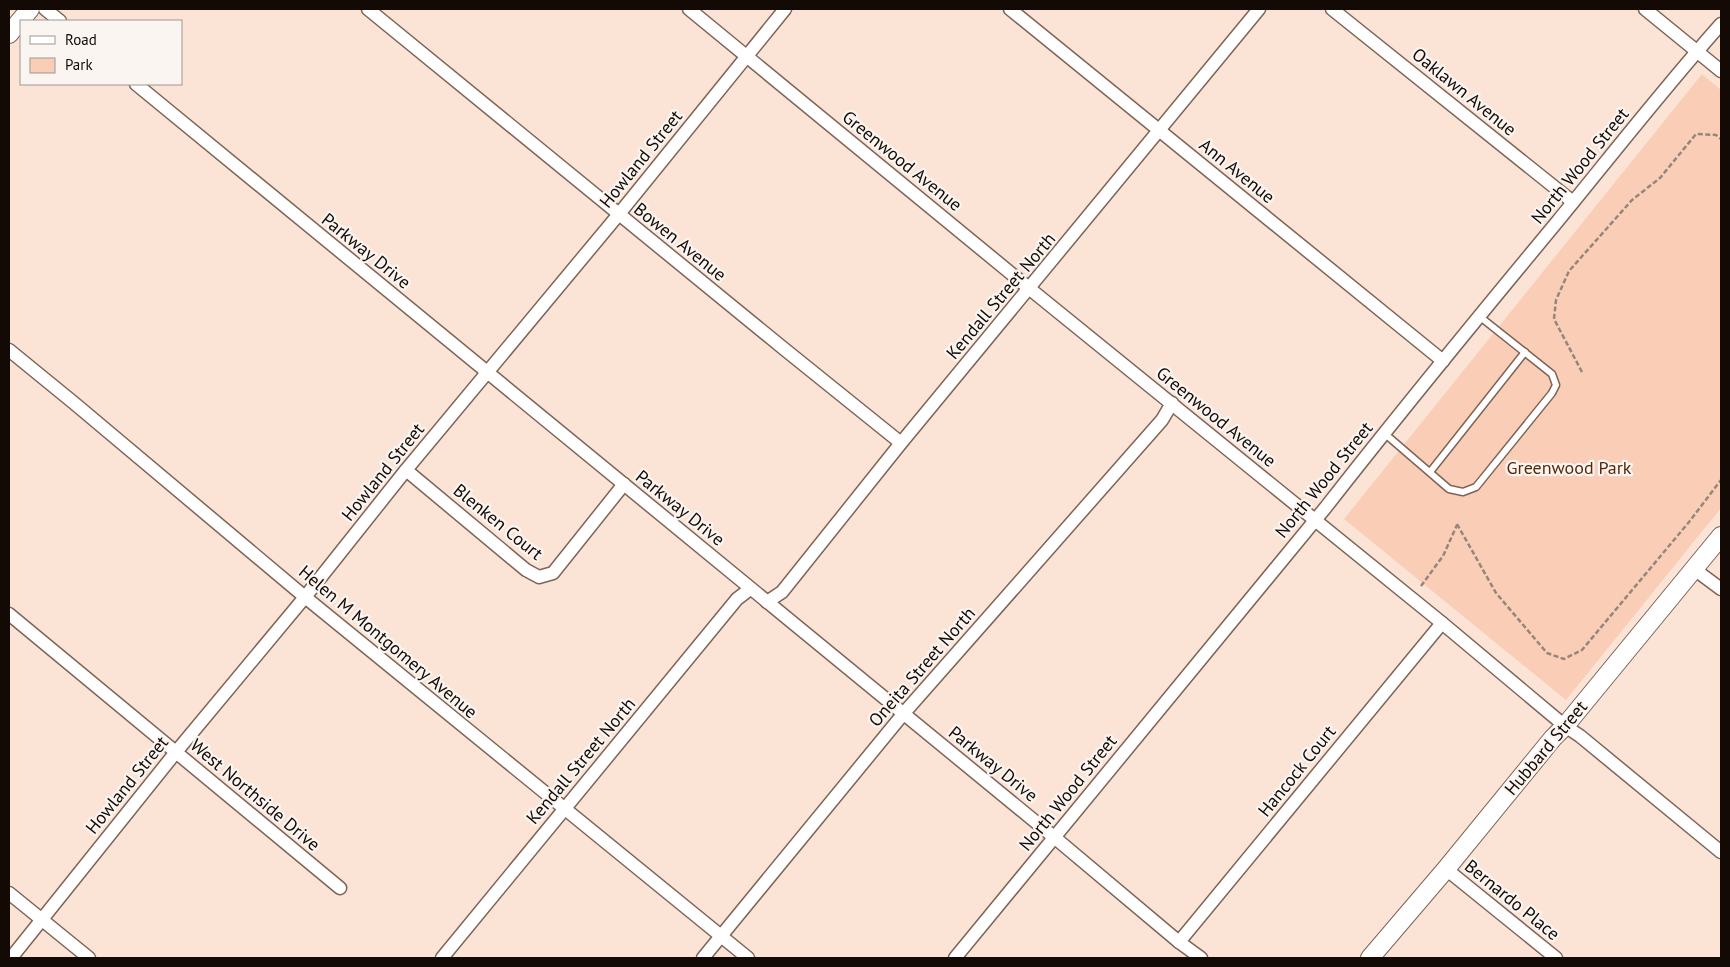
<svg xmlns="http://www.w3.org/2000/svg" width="1730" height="967" viewBox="0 0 1730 967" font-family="'PT Sans',sans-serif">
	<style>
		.green { fill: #faceb6 }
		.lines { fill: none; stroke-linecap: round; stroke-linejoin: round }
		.lane-casing { stroke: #7d6456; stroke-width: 9 }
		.street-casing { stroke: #7d6456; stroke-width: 15 }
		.secondary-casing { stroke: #7d6456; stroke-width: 20 }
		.path { stroke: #96857b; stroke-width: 2.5; stroke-dasharray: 5 2.5; stroke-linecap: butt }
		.lane { stroke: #fff; stroke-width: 6 }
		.street { stroke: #fff; stroke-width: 12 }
		.secondary { stroke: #fff; stroke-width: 18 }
		.labels { text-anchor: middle; stroke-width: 4.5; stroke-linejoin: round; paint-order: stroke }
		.street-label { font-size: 18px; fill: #130a05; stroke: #fbf5f1 }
		.park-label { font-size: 18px; fill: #56290b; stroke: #fbf5f1 }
	</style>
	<rect width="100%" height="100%" fill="#fbe3d6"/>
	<path class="green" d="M1702 74 1721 90V508L1566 700 1344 519Z"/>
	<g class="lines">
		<defs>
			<g id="lane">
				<path d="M1384 433 1449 489 1463 492 1476 487 1552 393 1556 385 1552 374 1479 316"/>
				<path d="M1430 472 1525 352"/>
			</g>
			<g id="street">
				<path d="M45 9 60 21"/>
				<path d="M368 9 783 348 901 443"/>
				<path d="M689 9 1030 289 1442 623 1565 726 1580 736 1721 852"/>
				<path d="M1010 9 1443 361"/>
				<path d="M1332 9 1573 202"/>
				<path d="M1645 9 1721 71"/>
				<path d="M136 84 1054 837 1179 942 1201 958"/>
				<path d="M9 350 74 403 305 597 748 958"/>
				<path d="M406 470 526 570 539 577 553 573 624 484"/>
				<path d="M1694 569 1721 589"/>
				<path d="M767 602 782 592 901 443 1259 9"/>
				<path d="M9 614 340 888"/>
				<path d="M1446 869 1556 958"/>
				<path d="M9 893 89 958"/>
				<path d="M1179 942 1442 623"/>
				<path d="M11 958 176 752 305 597 406 470 619 214 785 9"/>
				<path d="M442 958 737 599 750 589"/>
				<path d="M703 958 904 713 1162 420 1172 403"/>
				<path d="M955 958 1326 507C1401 411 1479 316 1557 222 1611 156 1664 88 1721 24"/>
			</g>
			<g id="secondary">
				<path d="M9 34 30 9"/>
				<path d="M1370 958 1446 869 1553 738 1565 726 1721 536"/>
			</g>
		</defs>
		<use href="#lane" class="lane-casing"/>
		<use href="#street" class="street-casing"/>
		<use href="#secondary" class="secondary-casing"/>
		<g class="path">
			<path d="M1582 372 1554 319 1556 300 1569 271 1632 200 1660 178 1696 134 1716 135 1721 139"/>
			<path d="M1457 524 1496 593 1547 653 1564 659 1582 650 1689 522 1721 480"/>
			<path d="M1421 586 1443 556 1457 525"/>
		</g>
		<use href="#lane" class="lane"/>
		<use href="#street" class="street"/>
		<use href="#secondary" class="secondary"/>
	</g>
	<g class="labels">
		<g class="street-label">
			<text transform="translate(1464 92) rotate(39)" y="6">Oaklawn Avenue</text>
			<text transform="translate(641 159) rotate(-51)" y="6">Howland Street</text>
			<text transform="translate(902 161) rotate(39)" y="6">Greenwood Avenue</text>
			<text transform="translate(1580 166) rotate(-51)" y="6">North Wood Street</text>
			<text transform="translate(1237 171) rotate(39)" y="6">Ann Avenue</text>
			<text transform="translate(680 242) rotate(39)" y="6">Bowen Avenue</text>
			<text transform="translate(366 251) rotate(39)" y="6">Parkway Drive</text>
			<text transform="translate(1001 296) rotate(-50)" y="6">Kendall Street North</text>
			<text transform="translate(1216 417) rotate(39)" y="6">Greenwood Avenue</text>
			<text transform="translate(383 472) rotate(-51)" y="6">Howland Street</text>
			<text transform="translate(1324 480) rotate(-51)" y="6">North Wood Street</text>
			<text transform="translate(680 508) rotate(39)" y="6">Parkway Drive</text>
			<text transform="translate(498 522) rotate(39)" y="6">Blenken Court</text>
			<text transform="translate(388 642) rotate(40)" y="6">Helen M Montgomery Avenue</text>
			<text transform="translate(922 667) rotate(-49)" y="6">Oneita Street North</text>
			<text transform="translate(1546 748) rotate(-50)" y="6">Hubbard Street</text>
			<text transform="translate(581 761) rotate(-50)" y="6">Kendall Street North</text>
			<text transform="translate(993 764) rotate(39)" y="6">Parkway Drive</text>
			<text transform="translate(1297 771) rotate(-51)" y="6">Hancock Court</text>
			<text transform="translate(127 785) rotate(-51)" y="6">Howland Street</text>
			<text transform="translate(1068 793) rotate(-51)" y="6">North Wood Street</text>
			<text transform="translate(255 795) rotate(40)" y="6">West Northside Drive</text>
			<text transform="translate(1512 900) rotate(39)" y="6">Bernardo Place</text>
		</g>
		<g class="park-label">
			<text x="1569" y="474">Greenwood Park</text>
		</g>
	</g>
	<rect width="1730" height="967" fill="none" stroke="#130a05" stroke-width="20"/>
	<rect x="20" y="20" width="162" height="65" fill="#fbf5f1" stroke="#9e9793"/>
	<rect x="30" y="36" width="25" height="8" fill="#ffffff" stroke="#9e9793"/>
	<text x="65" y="45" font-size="15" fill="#130a05">Road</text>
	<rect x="30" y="58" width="25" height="15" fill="#faceb6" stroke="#9e9793"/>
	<text x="65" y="70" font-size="15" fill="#130a05">Park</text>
</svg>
